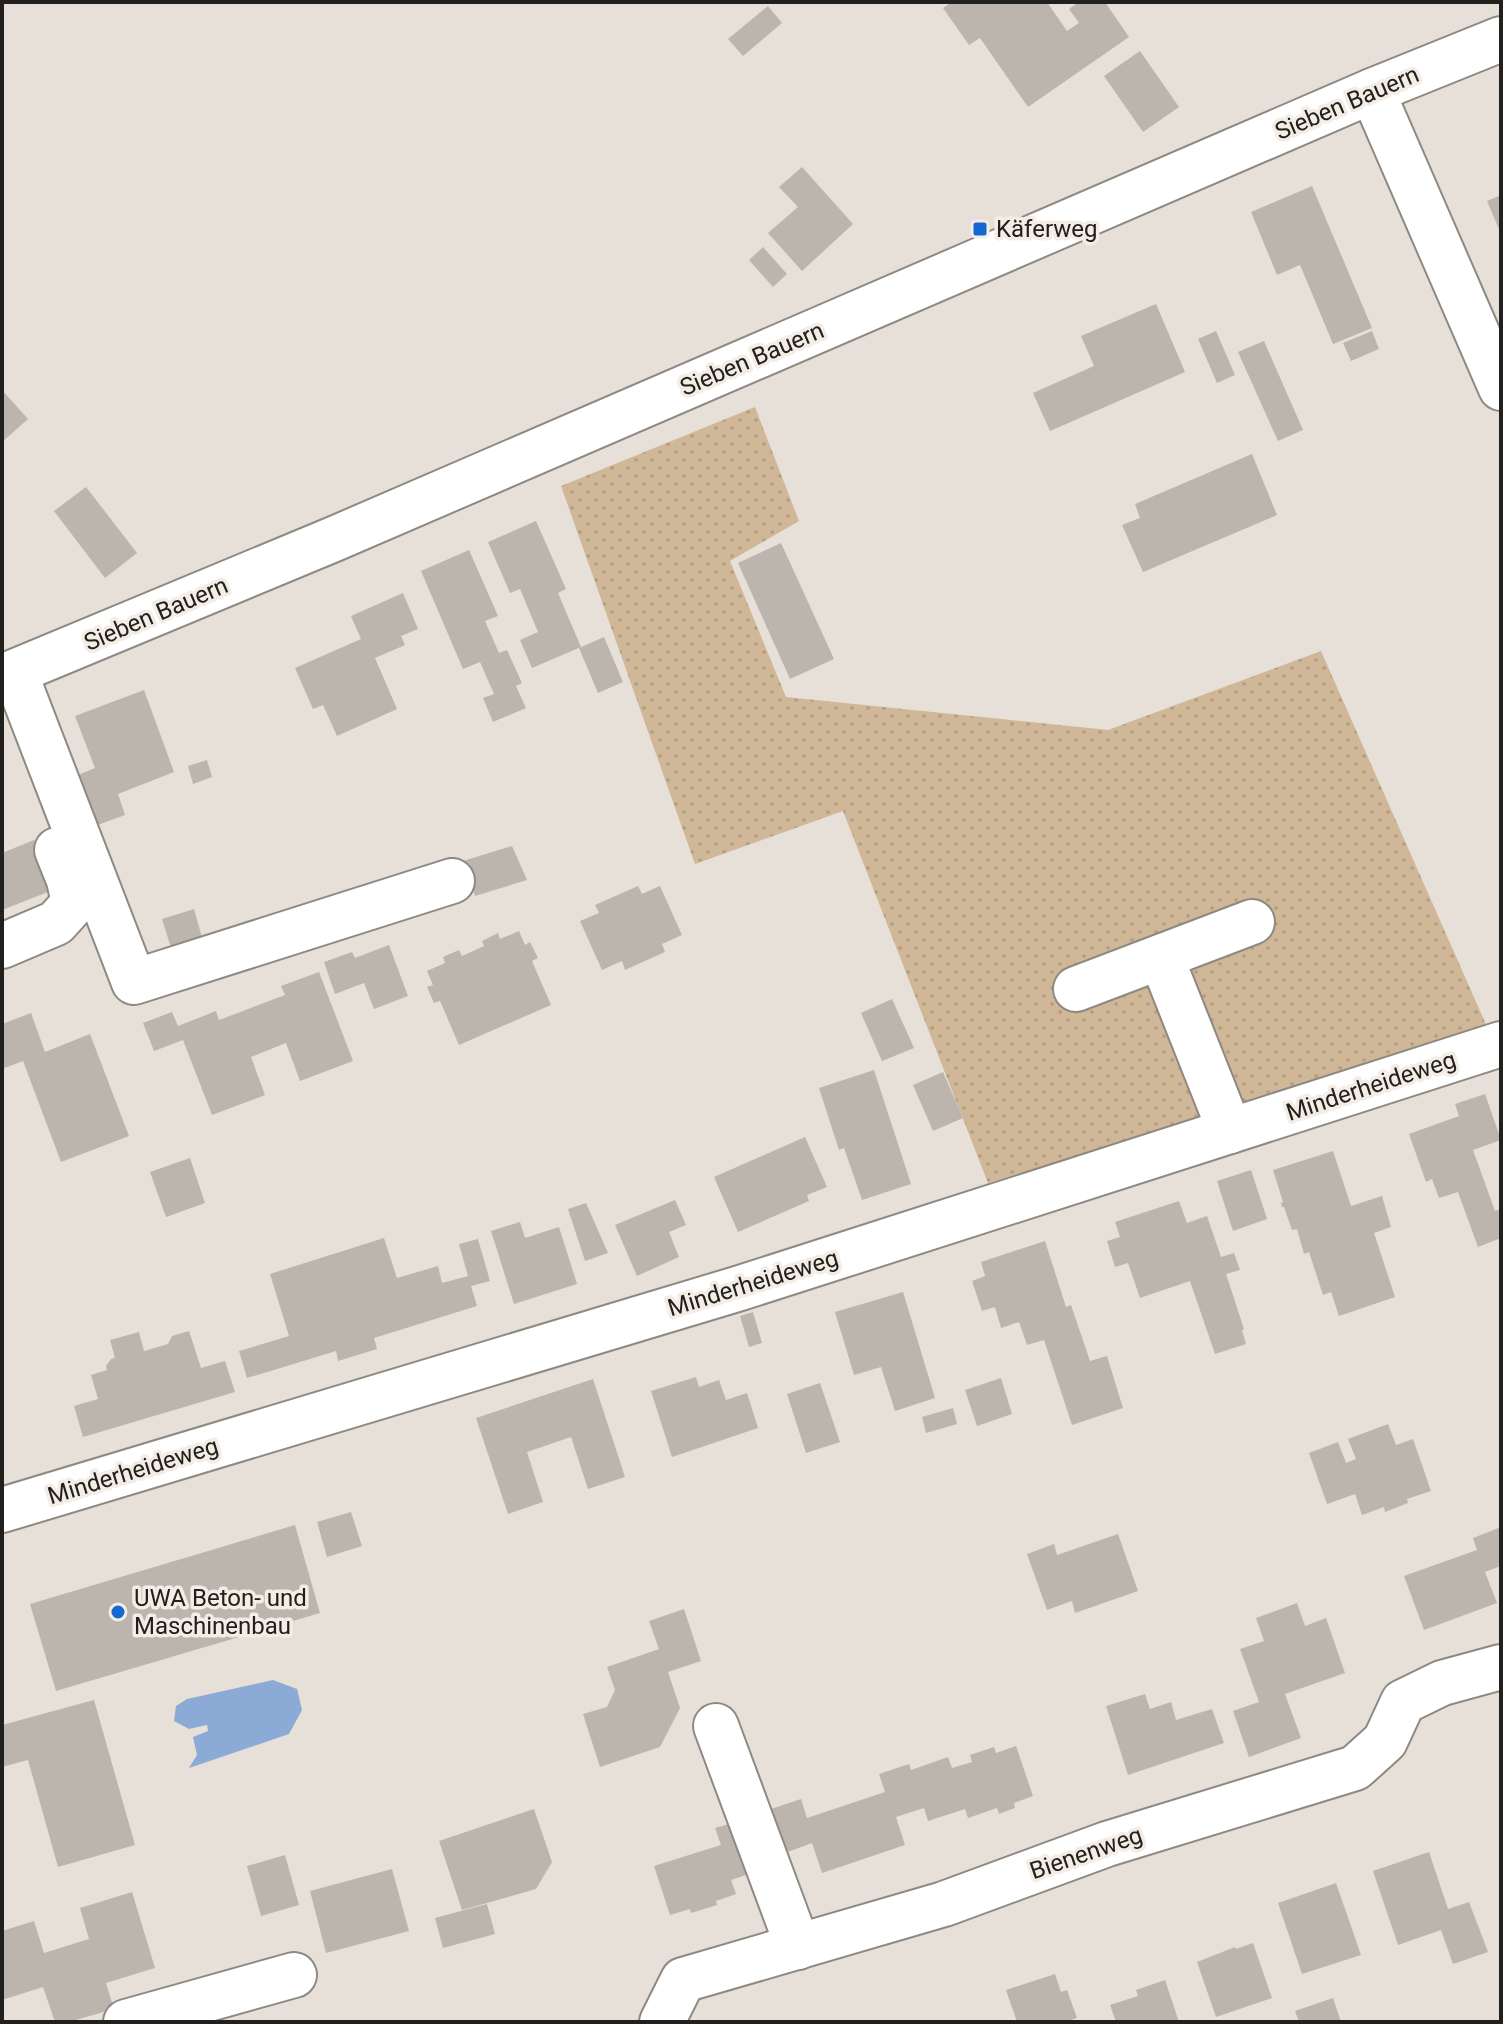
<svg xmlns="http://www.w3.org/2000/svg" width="1503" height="2024" viewBox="0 0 1503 2024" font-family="Roboto,sans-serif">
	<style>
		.grass { fill: url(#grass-dots) }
		.water { fill: #8caad6 }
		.building { fill: #bbb5ae }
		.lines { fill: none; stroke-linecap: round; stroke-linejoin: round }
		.minor-casing { stroke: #8e8982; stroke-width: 48 }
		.minor { stroke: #fff; stroke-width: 44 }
		.poi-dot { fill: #1468d1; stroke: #f3ede5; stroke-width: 3 }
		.labels { text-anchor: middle; stroke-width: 7; stroke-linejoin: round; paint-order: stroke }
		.street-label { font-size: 24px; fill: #22201d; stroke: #f3ede5 }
		.poi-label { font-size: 24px; fill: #22201d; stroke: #f3ede5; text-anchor: start }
	</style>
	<defs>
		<pattern id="grass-dots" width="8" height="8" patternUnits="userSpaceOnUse" patternTransform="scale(2)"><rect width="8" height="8" fill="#cfb797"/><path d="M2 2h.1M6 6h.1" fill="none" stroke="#b19d82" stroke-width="1.8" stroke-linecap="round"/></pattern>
	</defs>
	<rect width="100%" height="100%" fill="#e6e0d8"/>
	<path class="grass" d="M755 407 799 521 730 561 786 697 1108 730 1321 651 1488 1029 988 1183 843 811 695 864 561 486Z"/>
	<path class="water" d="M273 1680 297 1689 302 1710 289 1734 189 1768 197 1755 193 1737 208 1731 207 1725 189 1729 174 1721 176 1706 187 1699Z"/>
	<g class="building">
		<path d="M952 2H1047L1067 31 1079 23 1069 9 1079 2H1105L1129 37 1028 107 980 38 969 45 943 8Z"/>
		<path d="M768 6 782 23 743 56 728 39Z"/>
		<path d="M1140 51 1179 107 1143 132 1104 76Z"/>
		<path d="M802 167 853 224 802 271 768 233 798 207 779 187Z"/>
		<path d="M1312 186 1372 328 1333 344 1300 265 1277 275 1251 212Z"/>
		<path d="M1501 195V234L1487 201Z"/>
		<path d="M763 247 787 274 773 287 749 260Z"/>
		<path d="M1156 304 1185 372 1050 431 1033 393 1094 366 1081 336Z"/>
		<path d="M1216 331 1235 375 1217 383 1198 339Z"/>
		<path d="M1372 331 1379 349 1351 361 1343 343Z"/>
		<path d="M1264 341 1303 430 1278 441 1238 352Z"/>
		<path d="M2 390 28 419 2 442Z"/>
		<path d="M1252 454 1277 515 1143 572 1122 525 1140 518 1135 504Z"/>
		<path d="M86 487 137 553 105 578 54 511Z"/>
		<path d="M536 521 566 589 558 593 581 647 532 668 520 640 538 632 520 589 510 593 488 542Z"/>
		<path d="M781 543 834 659 790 679 738 563Z"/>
		<path d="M469 550 498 616 485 621 499 653 507 650 522 683 516 686 526 708 493 722 483 698 494 694 480 662 463 669 421 571Z"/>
		<path d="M403 593 418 629 401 636 405 645 375 658 397 709 337 736 323 705 313 709 295 668 361 639 351 616Z"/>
		<path d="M604 637 623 682 598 693 579 648Z"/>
		<path d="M144 690 174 772 118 794 125 815 92 827 73 777 95 768 75 716Z"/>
		<path d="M207 760 212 777 193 784 188 766Z"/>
		<path d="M34 840 53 890 2 910V853Z"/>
		<path d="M512 846 527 880 475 896 463 861Z"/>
		<path d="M638 886 642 894 660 886 682 935 662 944 665 952 625 970 622 961 602 970 580 921 599 913 595 905Z"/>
		<path d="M194 909 203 941 172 951 162 919Z"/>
		<path d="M519 931 525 945 530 942 538 958 532 961 551 1005 459 1045 440 1001 434 1003 427 987 433 985 427 971 445 963 443 957 459 950 462 956 484 946 482 941 498 933 500 939Z"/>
		<path d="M389 945 408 996 374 1009 364 983 335 994 324 962 352 952 355 958Z"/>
		<path d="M319 972 353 1061 300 1081 286 1043 251 1057 265 1095 212 1115 183 1040 154 1051 143 1023 172 1012 178 1026 216 1011 219 1020 285 995 281 986Z"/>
		<path d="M892 999 914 1048 882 1061 861 1013Z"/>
		<path d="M31 1013 45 1052 90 1034 129 1136 61 1162 23 1061 2 1069V1024Z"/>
		<path d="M874 1070 911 1184 862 1200 844 1148 839 1150 819 1088Z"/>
		<path d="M943 1072 963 1118 933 1131 913 1085Z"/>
		<path d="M1485 1094 1501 1140 1473 1150 1495 1211 1501 1209V1238L1478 1247 1458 1192 1439 1198 1432 1179 1426 1182 1409 1134 1459 1116 1455 1104Z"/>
		<path d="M805 1137 827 1187 807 1195 809 1201 738 1232 714 1177Z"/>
		<path d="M1333 1151 1351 1206 1382 1196 1391 1227 1374 1233 1395 1297 1339 1316 1331 1292 1323 1295 1309 1252 1304 1254 1297 1229 1292 1230 1284 1207H1282L1281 1203 1283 1202 1273 1170Z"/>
		<path d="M190 1158 205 1203 166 1217 150 1172Z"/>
		<path d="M1251 1170 1267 1219 1233 1231 1217 1181Z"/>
		<path d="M675 1200 686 1225 669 1232 679 1257 637 1276 615 1225Z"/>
		<path d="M1179 1201 1187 1223 1207 1216 1221 1257 1234 1253 1240 1270 1226 1274 1244 1329 1242 1330 1246 1344 1215 1354 1190 1281 1140 1298 1128 1263 1115 1267 1107 1241 1120 1237 1115 1222Z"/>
		<path d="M586 1203 608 1253 585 1261 568 1209Z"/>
		<path d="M520 1222 525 1238 559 1227 577 1284 514 1304 491 1231Z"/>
		<path d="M384 1238 397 1278 438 1266 442 1283 468 1276 459 1244 478 1239 490 1281 471 1286 477 1306 374 1338 377 1349 338 1361 336 1351 247 1378 239 1351 289 1336 270 1274Z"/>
		<path d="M1045 1241 1066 1307 1071 1305 1090 1361 1107 1356 1123 1408 1072 1425 1044 1340 1027 1345 1019 1322 1001 1328 995 1307 982 1311 972 1281 985 1276 981 1262Z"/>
		<path d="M903 1292 935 1398 895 1411 881 1367 854 1375 835 1312Z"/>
		<path d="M753 1312 762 1343 749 1347 740 1316Z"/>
		<path d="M189 1331 201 1368 225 1361 235 1392 83 1437 74 1406 98 1399 91 1375 107 1370 106 1366 111 1359 115 1358 110 1340 139 1332 144 1351 168 1344 172 1336Z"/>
		<path d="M696 1377 699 1387 719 1380 726 1400 747 1393 758 1428 672 1457 651 1391Z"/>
		<path d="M1001 1378 1012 1414 977 1426 965 1390Z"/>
		<path d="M593 1379 625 1477 588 1489 571 1437 527 1452 543 1502 508 1514 476 1418Z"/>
		<path d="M820 1383 840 1442 806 1453 787 1394Z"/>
		<path d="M953 1408 957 1424 926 1433 922 1417Z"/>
		<path d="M1388 1424 1396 1445 1413 1439 1431 1491 1407 1499 1408 1503 1385 1512 1384 1507 1362 1515 1355 1494 1327 1504 1309 1453 1338 1442 1346 1463 1356 1459 1348 1439Z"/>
		<path d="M351 1512 362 1546 327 1557 317 1522Z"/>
		<path d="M295 1525 320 1613 56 1691 30 1604Z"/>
		<path d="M1501 1527V1566L1485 1572 1497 1603 1424 1630 1404 1576 1477 1550 1473 1538Z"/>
		<path d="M1118 1534 1138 1591 1075 1613 1072 1601 1047 1610 1027 1554 1054 1544 1057 1555Z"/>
		<path d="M1297 1603 1305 1626 1326 1618 1345 1673 1285 1694 1301 1738 1249 1757 1233 1711 1259 1702 1240 1649 1264 1641 1256 1618Z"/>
		<path d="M684 1609 701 1661 668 1672 680 1708 660 1747 600 1767 583 1714 607 1707 615 1690 607 1667 659 1649 649 1621Z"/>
		<path d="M1145 1694 1150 1709 1171 1702 1176 1720 1212 1709 1224 1743 1128 1775 1106 1706Z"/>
		<path d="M94 1700 135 1845 58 1867 28 1760 2 1767V1725Z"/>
		<path d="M1016 1746 1033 1796 1014 1803 1015 1808 999 1814 997 1808 968 1818 965 1809 928 1821 924 1808 896 1817 905 1845 822 1873 812 1843 785 1853 771 1809 801 1799 807 1818 885 1792 879 1774 909 1764 911 1770 948 1757 952 1768 972 1762 970 1755 994 1747 996 1753Z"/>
		<path d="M534 1809 552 1862 536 1889 462 1910 439 1841Z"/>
		<path d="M736 1822 752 1873 731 1880 736 1894 716 1901 717 1905 691 1913 690 1909 670 1915 654 1866 721 1845 715 1828Z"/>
		<path d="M1429 1852 1448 1909 1469 1902 1488 1952 1453 1964 1441 1930 1398 1945 1373 1871Z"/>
		<path d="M285 1855 299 1905 261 1916 247 1866Z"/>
		<path d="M392 1869 409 1931 326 1953 310 1891Z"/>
		<path d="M1336 1883 1361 1955 1302 1974 1278 1903Z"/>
		<path d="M132 1892 155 1968 106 1983 114 2009 69 2022H55L43 1987 2 2000V1931L34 1921 44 1953 89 1939 80 1908Z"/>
		<path d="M487 1904 495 1934 443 1948 435 1918Z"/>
		<path d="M1253 1943 1272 1998 1216 2017 1197 1962 1235 1947 1236 1949Z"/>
		<path d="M1055 1974 1061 1992 1067 1990 1077 2018 1071 2020V2022H1017L1006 1990Z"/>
		<path d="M1165 1980 1179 2022H1116L1110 2005 1138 1996 1136 1990Z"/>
		<path d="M1333 1998 1341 2022H1299L1295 2011Z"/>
	</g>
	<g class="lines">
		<defs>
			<g id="minor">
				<path d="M1372 91 1501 388"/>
				<path d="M15 673 134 982 452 881"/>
				<path d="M2 677 334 539 1372 91 1501 39"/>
				<path d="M2 946 56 923 74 903 69 880 57 850"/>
				<path d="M1161 957 1230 1131"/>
				<path d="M1076 989 1252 922"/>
				<path d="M2 1510 737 1289 1501 1044"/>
				<path d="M716 1726 798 1947"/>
				<path d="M126 2022 294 1975"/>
				<path d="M662 2022 683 1980 944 1904 1107 1844 1355 1768 1385 1741 1403 1702 1442 1683 1501 1667"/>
			</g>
		</defs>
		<use href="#minor" class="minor-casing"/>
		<use href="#minor" class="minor"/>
	</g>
	<g class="poi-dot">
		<rect x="972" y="221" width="16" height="16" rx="4"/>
		<circle cx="118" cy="1612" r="8"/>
	</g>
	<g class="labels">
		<g class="street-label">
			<text transform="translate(1347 103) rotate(-23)" y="8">Sieben Bauern</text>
			<text transform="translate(752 359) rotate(-23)" y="8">Sieben Bauern</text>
			<text transform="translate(156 614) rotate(-23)" y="8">Sieben Bauern</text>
			<text transform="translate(1371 1086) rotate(-18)" y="8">Minderheideweg</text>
			<text transform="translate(753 1283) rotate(-17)" y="8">Minderheideweg</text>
			<text transform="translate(133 1471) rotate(-17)" y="8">Minderheideweg</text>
			<text transform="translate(1086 1853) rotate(-19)" y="8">Bienenweg</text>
		</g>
		<g class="poi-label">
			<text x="996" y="237">Käferweg</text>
			<text x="134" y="1606">UWA Beton- und<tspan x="134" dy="28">Maschinenbau</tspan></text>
		</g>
	</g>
	<rect width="1503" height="2024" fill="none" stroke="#22201d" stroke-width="8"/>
</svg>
